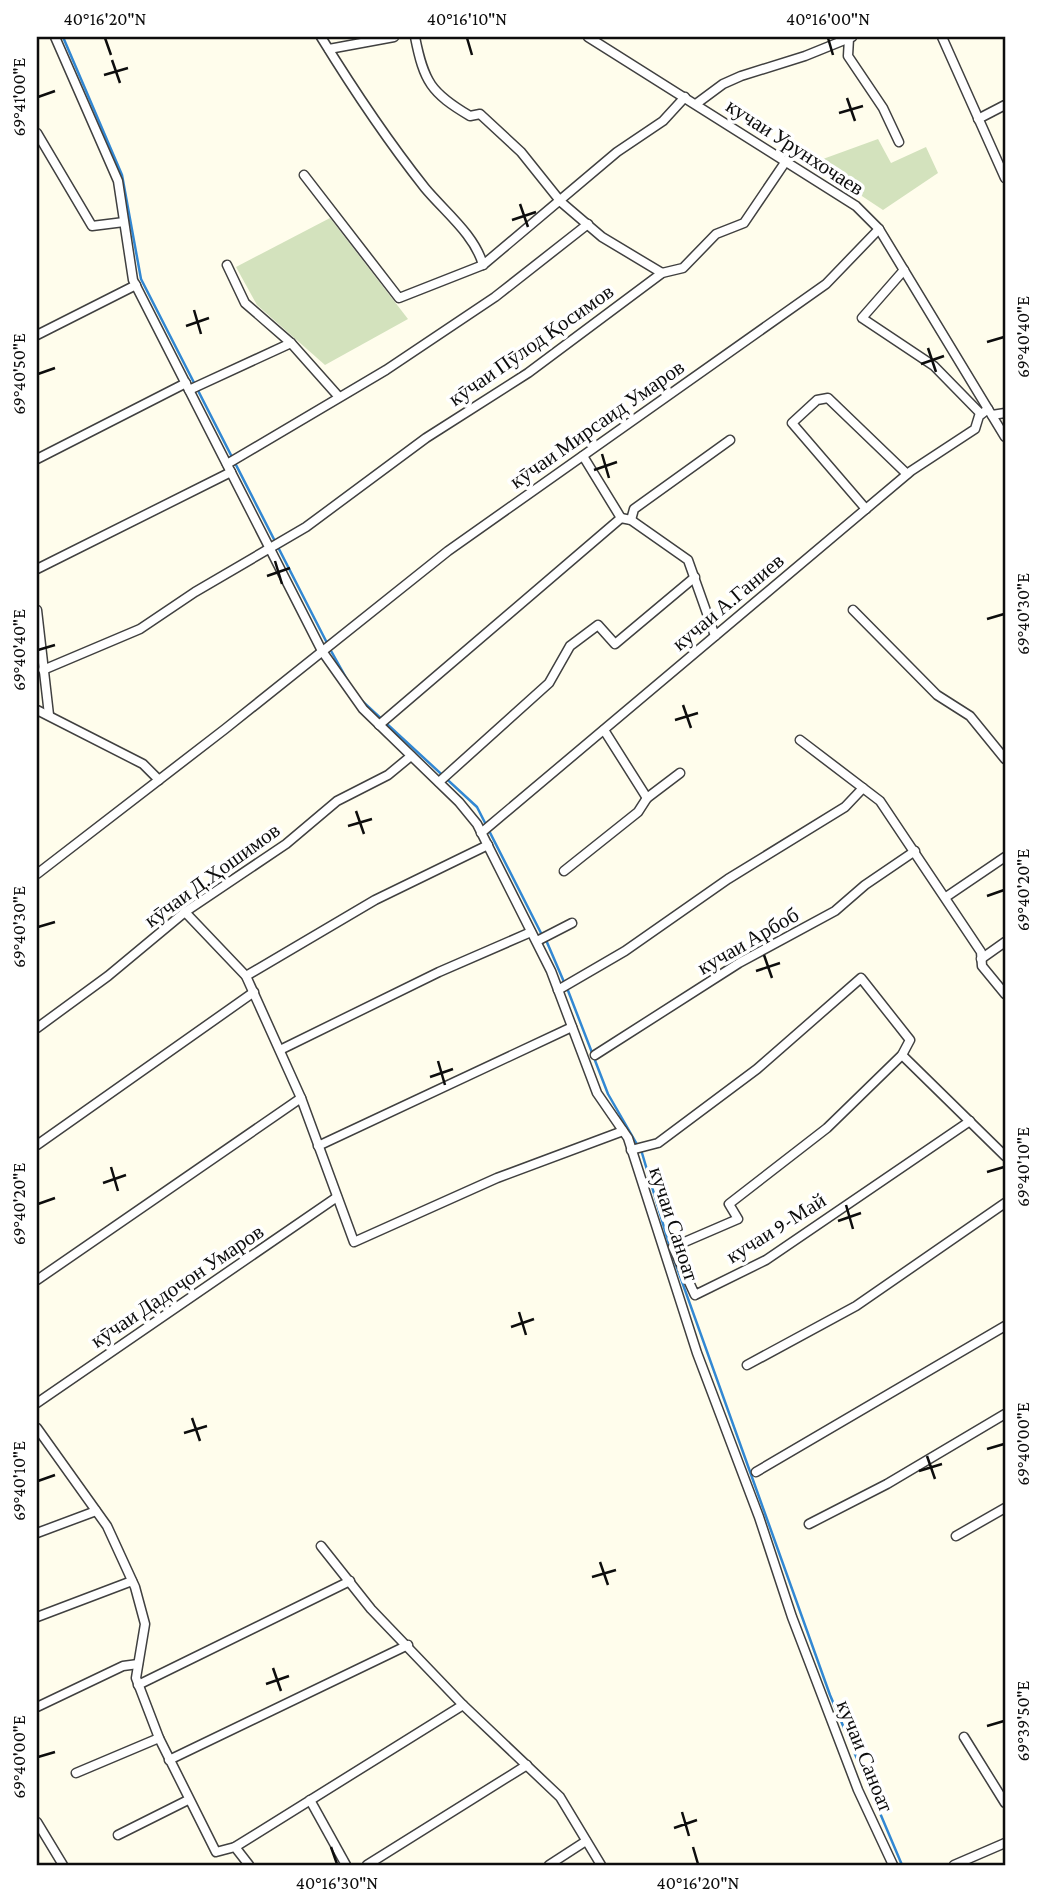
<svg xmlns="http://www.w3.org/2000/svg" width="1042" height="1902" viewBox="0 0 1042 1902" font-family="'Crimson Pro',serif">
	<style>
		.cemetery { fill: #d3e2bd }
		.lines { fill: none; stroke-linecap: round; stroke-linejoin: round }
		.stream { stroke: #3288d3; stroke-width: 2.5 }
		.minor-casing { stroke: #404040; stroke-width: 11 }
		.minor { stroke: #fff; stroke-width: 8 }
		.ticks { fill: none; stroke: #0d0d0d; stroke-width: 2.5 }
		.labels { text-anchor: middle; stroke-width: 7; stroke-linejoin: round; paint-order: stroke }
		.street-label { font-size: 21px; fill: #0d0d0d; stroke: #fff }
		.neatline { fill: none; stroke: #0d0d0d; stroke-width: 2.5 }
		.ticks-label { font-size: 18px; text-anchor: middle; fill: #0d0d0d }
	</style>
	<rect width="100%" height="100%" fill="#fffdec"/>
	<g class="cemetery">
		<path d="M878 139 891 163 926 147 938 173 883 210 812 163Z"/>
		<path d="M330 218 408 319 325 365 257 305 236 267Z"/>
	</g>
	<g class="lines">
		<g class="stream">
			<path d="M63 37 122 175 141 279 327 643"/>
			<path d="M330 649 349 683"/>
			<path d="M361 700 477 807 542 935"/>
			<path d="M546 940 564 982"/>
			<path d="M567 988 608 1094 642 1153 671 1251 830 1695 902 1865"/>
		</g>
		<defs>
			<g id="minor">
				<path d="M55 37 118 181 133 280 322 651 363 709 459 802 477 824 551 971 597 1093 628 1138 697 1353 759 1517 792 1617 858 1790 893 1865"/>
				<path d="M321 37C353 89 387 140 425 188 444 211 475 235 483 265"/>
				<path d="M415 37C424 82 431 93 470 116L480 114 521 152 561 202 602 237 662 273"/>
				<path d="M588 37 856 206 879 229 1005 437"/>
				<path d="M942 37 1005 178"/>
				<path d="M849 38 848 56 883 108 899 142"/>
				<path d="M329 49 394 37"/>
				<path d="M696 104 723 84 741 76 805 56 852 37"/>
				<path d="M978 119 1005 105"/>
				<path d="M37 133 92 226 124 222"/>
				<path d="M304 175 399 298 483 265 617 152 663 121 685 97"/>
				<path d="M227 265 245 303 291 343 339 397"/>
				<path d="M904 270 862 318 934 366 981 414"/>
				<path d="M37 335 136 285"/>
				<path d="M189 390 291 343"/>
				<path d="M992 415 1005 413"/>
				<path d="M583 456 621 518"/>
				<path d="M37 459 186 383"/>
				<path d="M227 464 386 370 495 297 588 224"/>
				<path d="M866 509 792 423 817 400 828 398 907 474"/>
				<path d="M631 520 634 509 730 440"/>
				<path d="M37 569 231 472"/>
				<path d="M37 610 49 715"/>
				<path d="M853 610 937 695 970 716 1005 759"/>
				<path d="M43 670 140 629 195 592 306 527 426 438 528 373 662 273 683 268 716 234 744 223 786 161"/>
				<path d="M37 710 143 764 159 780"/>
				<path d="M379 725 621 518 631 520 688 560 715 636"/>
				<path d="M604 730 647 798 680 773"/>
				<path d="M800 740 880 801 981 952 982 966 1005 994"/>
				<path d="M439 782 549 683 570 646 598 625 615 644 695 577"/>
				<path d="M481 833 911 471 975 429 979 416 988 409"/>
				<path d="M564 871 638 812 647 798"/>
				<path d="M37 874 225 729 448 551 826 284 879 229"/>
				<path d="M946 897 1005 857"/>
				<path d="M185 912 246 976 301 1098 354 1242 497 1178 623 1131"/>
				<path d="M537 941 572 923"/>
				<path d="M981 959 1005 942"/>
				<path d="M246 976 375 900 488 845"/>
				<path d="M558 990 625 951 728 879 845 807 863 788"/>
				<path d="M37 1028 108 976 185 912 286 844 337 801 388 775 411 756"/>
				<path d="M280 1050 439 972 531 932"/>
				<path d="M595 1055 739 963 835 911 865 885 915 851"/>
				<path d="M902 1055 1005 1156"/>
				<path d="M37 1145 254 992"/>
				<path d="M318 1146 572 1027"/>
				<path d="M631 1150 658 1143 757 1069 861 978 910 1040 902 1055 827 1128 729 1204 738 1219 673 1247 695 1295 766 1260 970 1121"/>
				<path d="M37 1280 301 1098"/>
				<path d="M747 1365 856 1306 1005 1203"/>
				<path d="M37 1403 337 1197"/>
				<path d="M37 1428 107 1526 135 1587 145 1624 136 1678 159 1738 216 1852 235 1847 249 1865"/>
				<path d="M756 1472 1005 1326"/>
				<path d="M809 1524 887 1484 1005 1414"/>
				<path d="M37 1533 96 1511"/>
				<path d="M956 1536 1005 1508"/>
				<path d="M321 1546 371 1609 463 1705 560 1797 601 1865"/>
				<path d="M37 1617 132 1581"/>
				<path d="M138 1685 350 1581"/>
				<path d="M37 1707 123 1666 138 1664"/>
				<path d="M964 1737 1005 1803"/>
				<path d="M169 1760 408 1645"/>
				<path d="M76 1773 159 1738"/>
				<path d="M310 1800 346 1865"/>
				<path d="M37 1822 63 1865"/>
				<path d="M118 1835 188 1800"/>
				<path d="M235 1847 463 1705"/>
				<path d="M367 1865 527 1765"/>
				<path d="M549 1865 586 1841"/>
				<path d="M954 1865 1005 1843"/>
			</g>
		</defs>
		<use href="#minor" class="minor-casing"/>
		<use href="#minor" class="minor"/>
	</g>
	<path class="ticks" d="M105 38 111 55M467 38 472 55M828 38 833 55M112 60 120 83M104 75 128 68M38 97 55 91M847 98 855 121M839 113 863 106M520 204 528 227M512 220 536 212M194 310 201 334M186 326 209 318M987 342 1004 337M928 348 936 372M921 364 944 356M38 374 55 368M602 454 609 478M594 470 617 462M275 561 282 584M267 576 290 568M987 619 1004 614M38 650 55 645M683 705 691 728M675 720 698 713M356 811 364 834M348 826 372 819M987 896 1004 890M38 927 55 922M764 955 772 978M756 971 780 963M438 1061 445 1085M430 1077 453 1069M111 1167 118 1191M987 1172 1004 1167M103 1183 126 1175M38 1204 55 1198M846 1205 853 1229M838 1221 861 1213M519 1312 526 1335M511 1327 534 1319M192 1418 200 1441M184 1433 207 1426M987 1449 1004 1444M927 1456 935 1479M919 1471 942 1464M38 1481 55 1475M600 1562 608 1585M592 1577 616 1570M273 1668 281 1691M266 1684 289 1676M987 1726 1004 1721M38 1757 55 1752M682 1812 689 1836M674 1828 697 1820M331 1847 337 1864M693 1847 698 1864"/>
	<g class="labels">
		<g class="street-label">
			<text transform="translate(795 147) rotate(33)" y="7">кучаи Урунхочаев</text>
			<text transform="translate(531 345) rotate(-35)" y="7">кӯчаи Пӯлод Қосимов</text>
			<text transform="translate(597 424) rotate(-35)" y="7">кӯчаи Мирсаид Умаров</text>
			<text transform="translate(728 602) rotate(-40)" y="7">кучаи А.Ганиев</text>
			<text transform="translate(212 875) rotate(-36)" y="7">кӯчаи Д.Ҳошимов</text>
			<text transform="translate(748 941) rotate(-30)" y="7">кучаи Арбоб</text>
			<text transform="translate(674 1224) rotate(72)" y="7">кучаи Саноат</text>
			<text transform="translate(776 1228) rotate(-32)" y="7">кучаи 9-Май</text>
			<text transform="translate(177 1286) rotate(-34)" y="7">кӯчаи Дадоҷон Умаров</text>
			<text transform="translate(865 1756) rotate(68)" y="7">кучаи Саноат</text>
		</g>
	</g>
	<rect width="1042" height="1902" fill="none" stroke="#ffffff" stroke-width="77"/>
	<rect x="38" y="38" width="966" height="1826" class="neatline"/>
	<g class="ticks-label">
		<text x="105" y="25">40°16'20"N</text>
		<text x="467" y="25">40°16'10"N</text>
		<text x="828" y="25">40°16'00"N</text>
		<text transform="translate(19 97) rotate(-90)" y="6">69°41'00"E</text>
		<text transform="translate(1023 337) rotate(-90)" y="6">69°40'40"E</text>
		<text transform="translate(19 374) rotate(-90)" y="6">69°40'50"E</text>
		<text transform="translate(1023 614) rotate(-90)" y="6">69°40'30"E</text>
		<text transform="translate(19 650) rotate(-90)" y="6">69°40'40"E</text>
		<text transform="translate(1023 890) rotate(-90)" y="6">69°40'20"E</text>
		<text transform="translate(19 927) rotate(-90)" y="6">69°40'30"E</text>
		<text transform="translate(1023 1167) rotate(-90)" y="6">69°40'10"E</text>
		<text transform="translate(19 1204) rotate(-90)" y="6">69°40'20"E</text>
		<text transform="translate(1023 1444) rotate(-90)" y="6">69°40'00"E</text>
		<text transform="translate(19 1481) rotate(-90)" y="6">69°40'10"E</text>
		<text transform="translate(1023 1721) rotate(-90)" y="6">69°39'50"E</text>
		<text transform="translate(19 1757) rotate(-90)" y="6">69°40'00"E</text>
		<text x="337" y="1889">40°16'30"N</text>
		<text x="698" y="1889">40°16'20"N</text>
	</g>
</svg>
